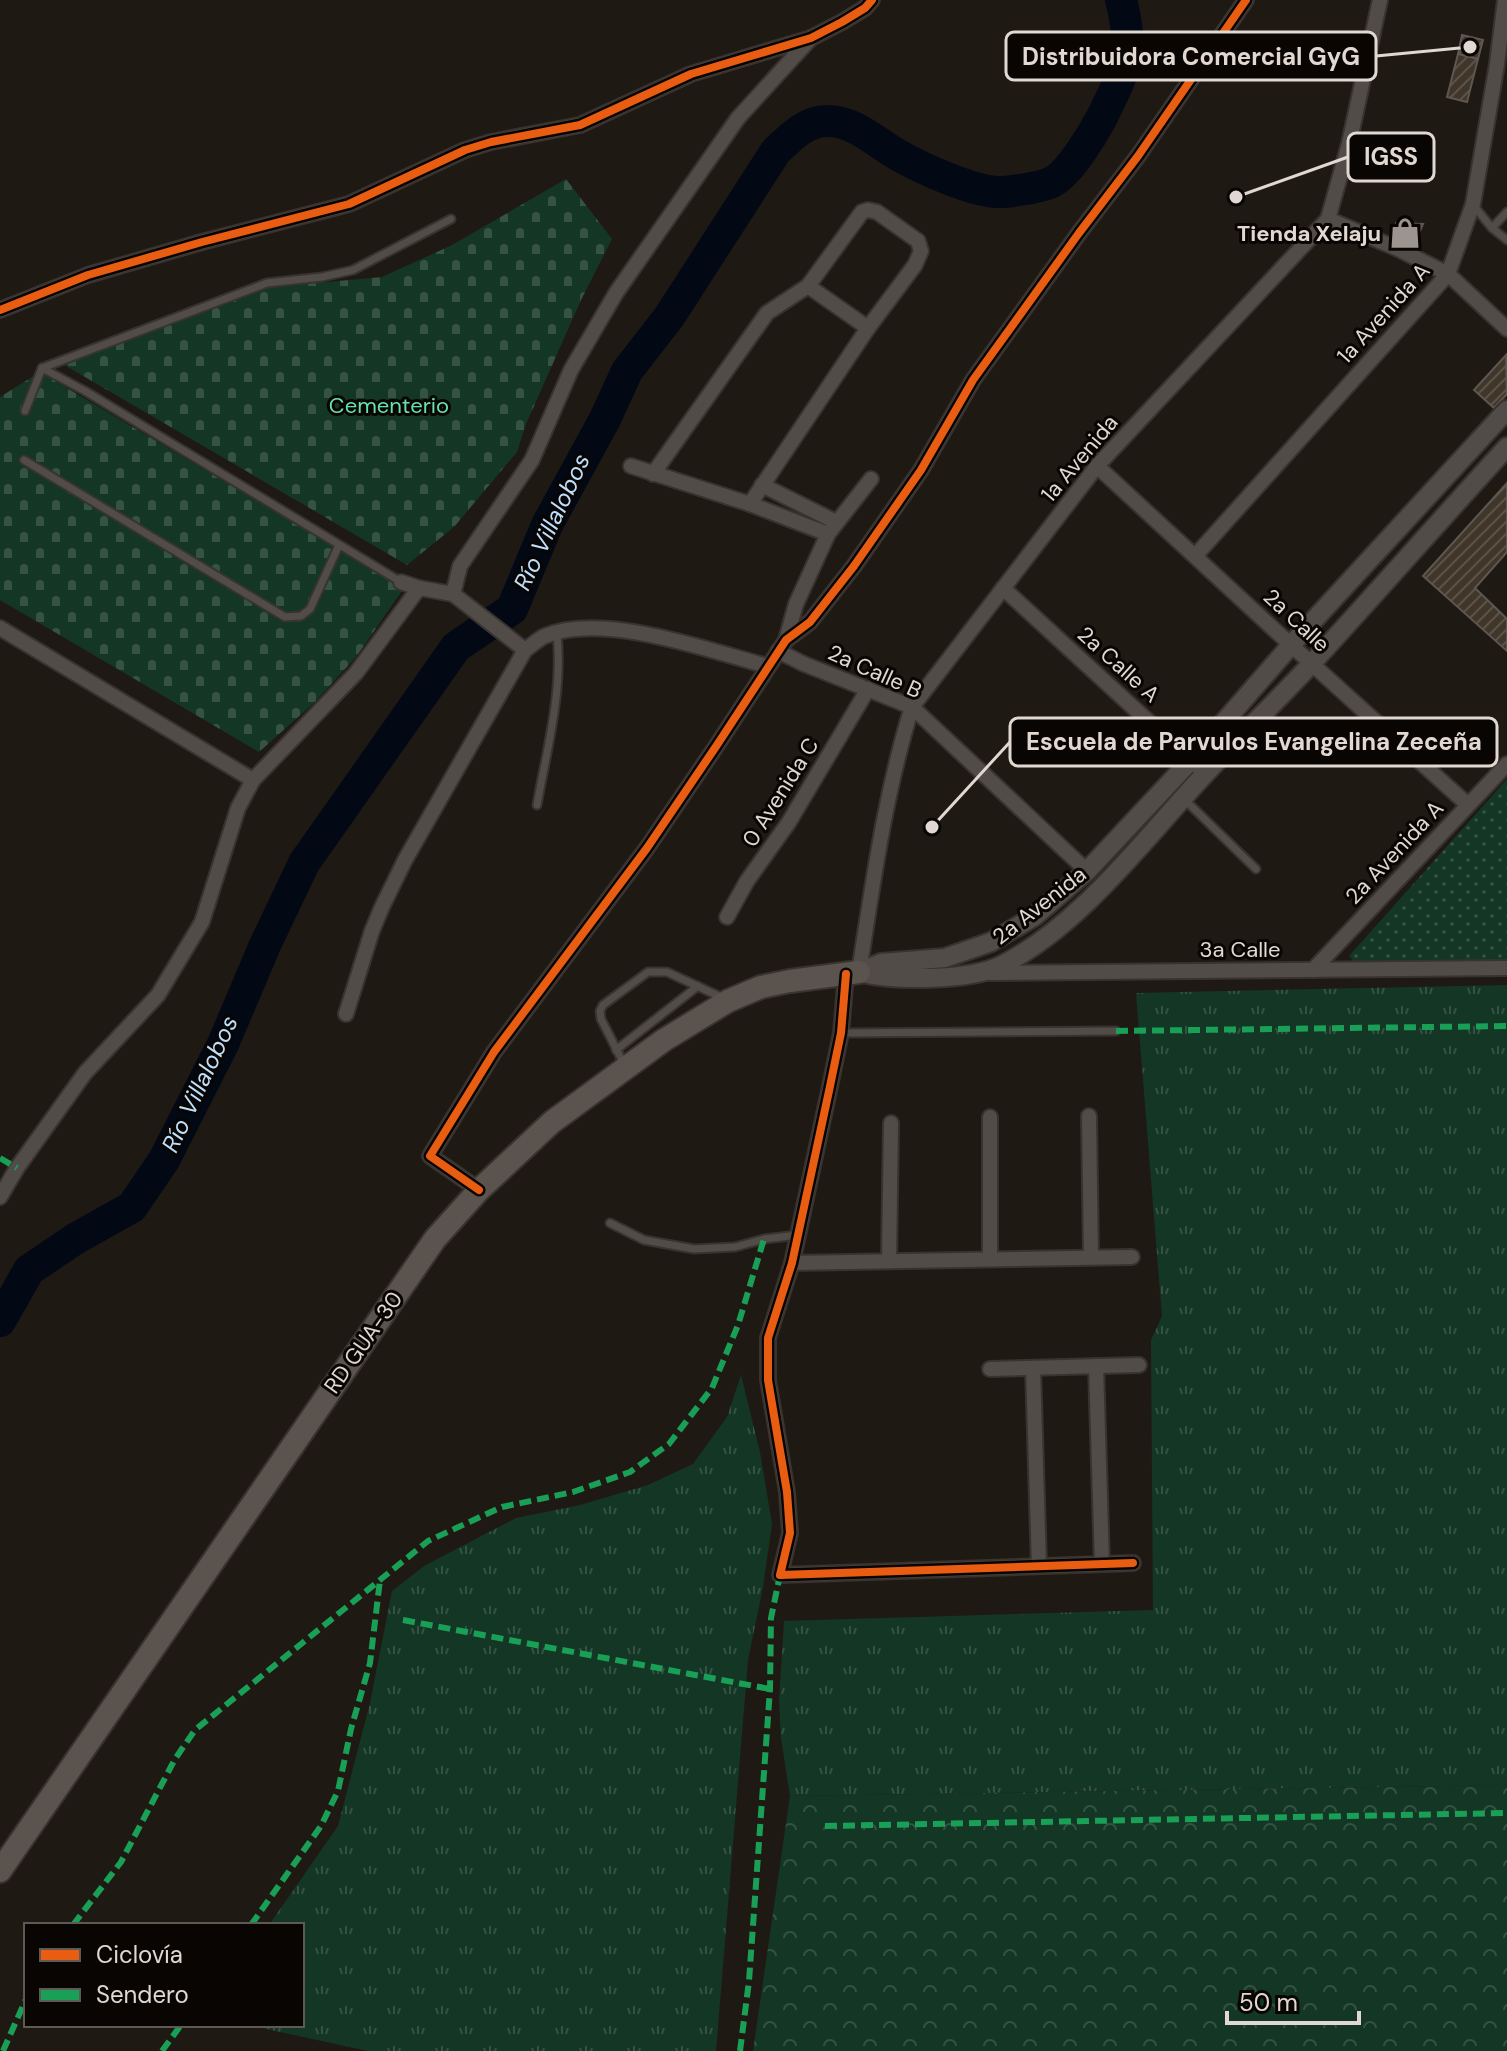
<svg xmlns="http://www.w3.org/2000/svg" width="1507" height="2051" viewBox="0 0 1507 2051" font-family="'DM Sans',sans-serif">
	<style>
		.grass { fill: url(#grass-tufts) }
		.forest { fill: url(#forest-crowns) }
		.cemetery { fill: url(#cemetery-stones) }
		.park { fill: url(#park-dots) }
		.lines { fill: none; stroke-linecap: round; stroke-linejoin: round }
		.river { stroke: #030815; stroke-width: 32 }
		.building { fill: url(#building-hatch); stroke: #5c5752; stroke-width: 2 }
		.service-casing { stroke: #38332f; stroke-width: 11 }
		.minor-casing { stroke: #38332f; stroke-width: 18 }
		.tertiary-casing { stroke: #38332f; stroke-width: 22 }
		.primary-casing { stroke: #38332f; stroke-width: 26 }
		.service { stroke: #514c48; stroke-width: 7 }
		.minor { stroke: #514c48; stroke-width: 14 }
		.tertiary { stroke: #514c48; stroke-width: 18 }
		.primary { stroke: #5b544e; stroke-width: 22 }
		.quiet { stroke: #1a9f57; stroke-width: 6; stroke-dasharray: 12 6; stroke-linecap: butt }
		.cycleway-casing { stroke: #090503; stroke-width: 13 }
		.cycleway { stroke: #e95d12; stroke-width: 8 }
		.labels { text-anchor: middle; stroke-width: 6; stroke-linejoin: round; paint-order: stroke }
		.poi-label { font-size: 22px; font-weight: bold; fill: #e0d8d1; stroke: #090503; text-anchor: end }
		.street-label { font-size: 22px; fill: #e0d8d1; stroke: #090503 }
		.park-label { font-size: 22px; fill: #64e2a9; stroke: #090503 }
		.water-label { font-size: 24px; font-style: italic; fill: #bddffe; stroke: #090503 }
		.leader { fill: none; stroke: #e0d8d1; stroke-width: 3 }
		.callout-dot { fill: #e0d8d1; stroke: #090503; stroke-width: 3 }
		.callout { fill: #090503; stroke: #e0d8d1; stroke-width: 3 }
		.callout-label { font-size: 24px; text-anchor: middle; font-weight: bold; fill: #e0d8d1 }
	</style>
	<defs>
		<pattern id="grass-tufts" width="24" height="20" patternUnits="userSpaceOnUse" patternTransform="scale(2)"><rect width="24" height="20" fill="#133625"/><path d="M3 7l-1-3M5 7V3M7 7l1-3M15 17l-1-3M17 17v-4M19 17l1-3" fill="none" stroke="#355244"/></pattern>
		<pattern id="forest-crowns" width="20" height="18" patternUnits="userSpaceOnUse" patternTransform="scale(2)"><rect width="20" height="18" fill="#133625"/><path d="M2 6a3 3 0 1 1 6 0M12 15a3 3 0 1 1 6 0" fill="none" stroke="#355244"/></pattern>
		<pattern id="cemetery-stones" width="16" height="16" patternUnits="userSpaceOnUse" patternTransform="scale(2)"><rect width="16" height="16" fill="#133625"/><path d="M2 7V4a2 2 0 0 1 4 0v3zM10 15v-3a2 2 0 0 1 4 0v3z" fill="#355244"/></pattern>
		<pattern id="park-dots" width="8" height="8" patternUnits="userSpaceOnUse" patternTransform="scale(2)"><rect width="8" height="8" fill="#133625"/><path d="M2 2h.1M6 6h.1" fill="none" stroke="#355244" stroke-width="1.8" stroke-linecap="round"/></pattern>
		<pattern id="building-hatch" width="6" height="6" patternUnits="userSpaceOnUse" patternTransform="scale(2)"><rect width="6" height="6" fill="#41362a"/><path d="M-1 1l2-2M0 6l6-6M5 7l2-2" fill="none" stroke="#5c5248"/></pattern>
	</defs>
	<rect width="100%" height="100%" fill="#1f1914"/>
	<g class="grass">
		<path d="M1507 985V1785L790 1796 781 1738 779 1701 784 1621 1153 1610 1151 1340 1162 1316 1136 993Z"/>
		<path d="M741 1375 760 1452 772 1524 763 1587 748 1660 716 2051H368L248 2025H302V1925H269L338 1826 370 1703 392 1591 424 1566 516 1518 580 1505 648 1485 693 1464 727 1417Z"/>
	</g>
	<path class="forest" d="M1507 1785V2051H753L790 1796Z"/>
	<g class="cemetery">
		<path d="M566 179 612 239 581 300 526 424 517 452 454 527 407 565 61 363 268 285 327 282 382 277 452 245Z"/>
		<path d="M40 372 404 588 356 657 314 703 259 752 0 600V397Z"/>
	</g>
	<path class="park" d="M1507 779V962L1359 968 1349 956Z"/>
	<g class="lines">
		<path class="river" d="M0 1321 29 1270 75 1239 132 1207 164 1160 223 1044 265 945 304 863 456 647 512 609 547 525 605 419 627 371 669 317 776 151C791 137 806 121 827 121 855 121 875 142 898 155 921 168 975 193 1001 192 1011 192 1041 187 1050 183 1068 176 1093 134 1102 117 1125 70 1135 53 1121 0"/>
	</g>
	<g class="building">
		<path d="M1462 35 1483 40 1478 59 1458 54Z"/>
		<path d="M1458 54 1478 59 1467 102 1447 97Z"/>
		<path d="M1396 223 1423 224 1411 252 1388 243Z"/>
		<path d="M1506 355 1507 394 1494 408 1474 390Z"/>
		<path d="M1507 483V552L1475 588 1507 619V651L1423 576Z"/>
	</g>
	<g class="lines">
		<defs>
			<g id="service">
				<path d="M1474 206 1492 228 1507 240"/>
				<path d="M1492 228 1507 212"/>
				<path d="M42 368 85 391 401 582"/>
				<path d="M25 411 42 368 267 283 322 277 353 270 451 219"/>
				<path d="M24 460 285 617 301 616 310 609 339 545"/>
				<path d="M1184 799 1256 869"/>
				<path d="M537 805C547 749 563 691 557 634"/>
				<path d="M841 1033 1116 1031"/>
				<path d="M616 1050 698 986"/>
				<path d="M625 1066 601 1019 600 1011 603 1005 648 972H667L723 998"/>
				<path d="M610 1223 644 1240 694 1249 735 1247 764 1239 798 1235"/>
			</g>
			<g id="minor">
				<path d="M1328 219 1396 248 1448 274 1507 329"/>
				<path d="M808 286 868 328"/>
				<path d="M0 310 88 275 202 242 349 204 465 150 491 142 580 125 691 74 811 38 842 22 865 8 872 0"/>
				<path d="M631 466 750 504 828 534"/>
				<path d="M1097 466 1291 645 1468 805"/>
				<path d="M653 474 767 313 808 286 862 212 868 210 877 212 918 241 921 251 915 265 868 328 750 504"/>
				<path d="M762 485 836 522"/>
				<path d="M1196 555 1448 274 1473 204 1497 64 1505 0"/>
				<path d="M401 582 419 588 453 594 525 650"/>
				<path d="M1003 588 1197 766"/>
				<path d="M453 594 460 566 532 460 571 370 616 293 738 118 811 38"/>
				<path d="M0 628 253 780"/>
				<path d="M786 640 796 604 828 534 871 479"/>
				<path d="M778 651 804 664 912 707 1087 871"/>
				<path d="M727 917 747 881 789 822 868 689"/>
				<path d="M1313 970 1507 764"/>
				<path d="M859 972C873 883 885 793 912 707L1097 466 1328 219 1349 144 1380 0"/>
				<path d="M990 973 1507 968"/>
				<path d="M846 974 841 1033 829 1091 792 1263 768 1338V1380L787 1492 790 1533 780 1575 1133 1563"/>
				<path d="M346 1014 372 931 382 907 405 860 525 650C531 646 538 639 545 636 603 612 708 650 767 666"/>
				<path d="M1089 1116 1091 1257"/>
				<path d="M990 1117V1259"/>
				<path d="M479 1190 430 1156 494 1052 647 848 717 745 786 640 810 622 854 566 921 470 973 380 1079 233 1138 156 1246 0"/>
				<path d="M0 1197 17 1168 85 1073 158 995 202 922 238 808 253 780 356 673 419 588"/>
				<path d="M889 1261 891 1123"/>
				<path d="M792 1263 1132 1257"/>
				<path d="M1096 1366 1102 1564"/>
				<path d="M1033 1368 1039 1566"/>
				<path d="M990 1369 1139 1365"/>
			</g>
			<g id="tertiary">
				<path d="M859 972 881 963 945 958 991 942 1035 916 1087 871 1191 760 1291 645 1507 410"/>
				<path d="M859 972C894 981 970 981 1002 965 1081 925 1144 839 1204 775 1239 737 1277 701 1313 662 1378 591 1442 518 1507 447"/>
			</g>
			<path id="primary" d="M0 1871 435 1239 479 1190 552 1122 664 1040 728 1001 761 987 790 981 859 972"/>
		</defs>
		<use href="#service" class="service-casing"/>
		<use href="#minor" class="minor-casing"/>
		<use href="#tertiary" class="tertiary-casing"/>
		<use href="#primary" class="primary-casing"/>
		<use href="#service" class="service"/>
		<use href="#minor" class="minor"/>
		<use href="#tertiary" class="tertiary"/>
		<use href="#primary" class="primary"/>
		<g class="quiet">
			<path d="M1116 1031 1507 1026"/>
			<path d="M0 1158 17 1168"/>
			<path d="M403 1620 770 1689"/>
			<path d="M825 1826 1507 1813"/>
			<path d="M73 1925 121 1862 175 1759 195 1730 428 1541 502 1507 573 1492 630 1472 669 1444 712 1388 738 1325 764 1239"/>
			<path d="M251 1925 321 1826 338 1791 351 1729 370 1663 380 1580"/>
			<path d="M3 2051 26 1999"/>
			<path d="M162 2051 181 2025"/>
			<path d="M740 2051 749 1981 770 1689 771 1618 780 1575"/>
		</g>
		<defs>
			<g id="cycleway">
				<path d="M0 310 88 275 202 242 349 204 465 150 491 142 580 125 691 74 811 38 842 22 865 8 872 0"/>
				<path d="M846 974 841 1033 829 1091 792 1263 768 1338V1380L787 1492 790 1533 780 1575 1133 1563"/>
				<path d="M479 1190 430 1156 494 1052 647 848 717 745 786 640 810 622 854 566 921 470 973 380 1079 233 1138 156 1246 0"/>
			</g>
		</defs>
		<use href="#cycleway" class="cycleway-casing"/>
		<use href="#cycleway" class="cycleway"/>
	</g>
	<defs>
		<symbol id="shop-bare" viewBox="-9 -9 18 18"><path d="M-5-2.5h2.3a2.7 3.5 0 0 1 5.4 0H5L5.5 6h-11ZM-1.5-2.5h3a1.5 2.3 0 0 0-3 0Z" fill="#9c958f" stroke="#090503" stroke-width="2.5" paint-order="stroke"/></symbol>
	</defs>
	<g fill-rule="evenodd">
		<use href="#shop-bare" x="1383" y="211" width="44" height="44"/>
	</g>
	<g class="labels">
		<g class="poi-label">
			<text x="1381" y="241">Tienda Xelaju</text>
		</g>
		<g class="street-label">
			<text transform="translate(1383 313) rotate(-48)" y="8">1a Avenida A</text>
			<text transform="translate(1079 458) rotate(-50)" y="8">1a Avenida</text>
			<text transform="translate(1297 620) rotate(43)" y="8">2a Calle</text>
			<text transform="translate(1119 664) rotate(42)" y="8">2a Calle A</text>
			<text transform="translate(875 671) rotate(24)" y="8">2a Calle B</text>
			<text transform="translate(780 792) rotate(-58)" y="8">0 Avenida C</text>
			<text transform="translate(1394 852) rotate(-47)" y="8">2a Avenida A</text>
			<text transform="translate(1039 905) rotate(-38)" y="8">2a Avenida</text>
			<text x="1240" y="957">3a Calle</text>
			<text transform="translate(363 1342) rotate(-55)" y="8">RD GUA-30</text>
		</g>
		<g class="park-label">
			<text x="389" y="413">Cementerio</text>
		</g>
		<g class="water-label">
			<text transform="translate(552 522) rotate(-65)" y="8">Río Villalobos</text>
			<text transform="translate(200 1084) rotate(-65)" y="8">Río Villalobos</text>
		</g>
	</g>
	<path class="leader" d="M1470 47L1376 56M1236 197L1348 157M932 827L1010 742"/>
	<g class="callout-dot">
		<circle cx="1470" cy="47" r="8"/>
		<circle cx="1236" cy="197" r="8"/>
		<circle cx="932" cy="827" r="8"/>
	</g>
	<g class="callout">
		<rect x="1006" y="32" width="370" height="48" rx="8"/>
		<rect x="1348" y="133" width="86" height="48" rx="8"/>
		<rect x="1010" y="718" width="487" height="48" rx="8"/>
	</g>
	<g class="callout-label">
		<text x="1191" y="65">Distribuidora Comercial GyG</text>
		<text x="1391" y="165">IGSS</text>
		<text x="1254" y="750">Escuela de Parvulos Evangelina Zeceña</text>
	</g>
	<rect x="24" y="1923" width="280" height="104" fill="#090503" stroke="#5f5955" stroke-width="2"/>
	<rect x="40" y="1949" width="40" height="12" fill="#e95d12" stroke="#5f5955" stroke-width="2"/>
	<text x="96" y="1963" font-size="24" fill="#e0d8d1">Ciclovía</text>
	<rect x="40" y="1989" width="40" height="12" fill="#1a9f57" stroke="#5f5955" stroke-width="2"/>
	<text x="96" y="2003" font-size="24" fill="#e0d8d1">Sendero</text>
	<path d="M1227 2011v12h132v-12" fill="none" stroke="#e0d8d1" stroke-width="4"/>
	<text x="1239" y="2011" font-size="24" fill="#e0d8d1" stroke="#090503" stroke-width="6" paint-order="stroke">50 m</text>
</svg>
